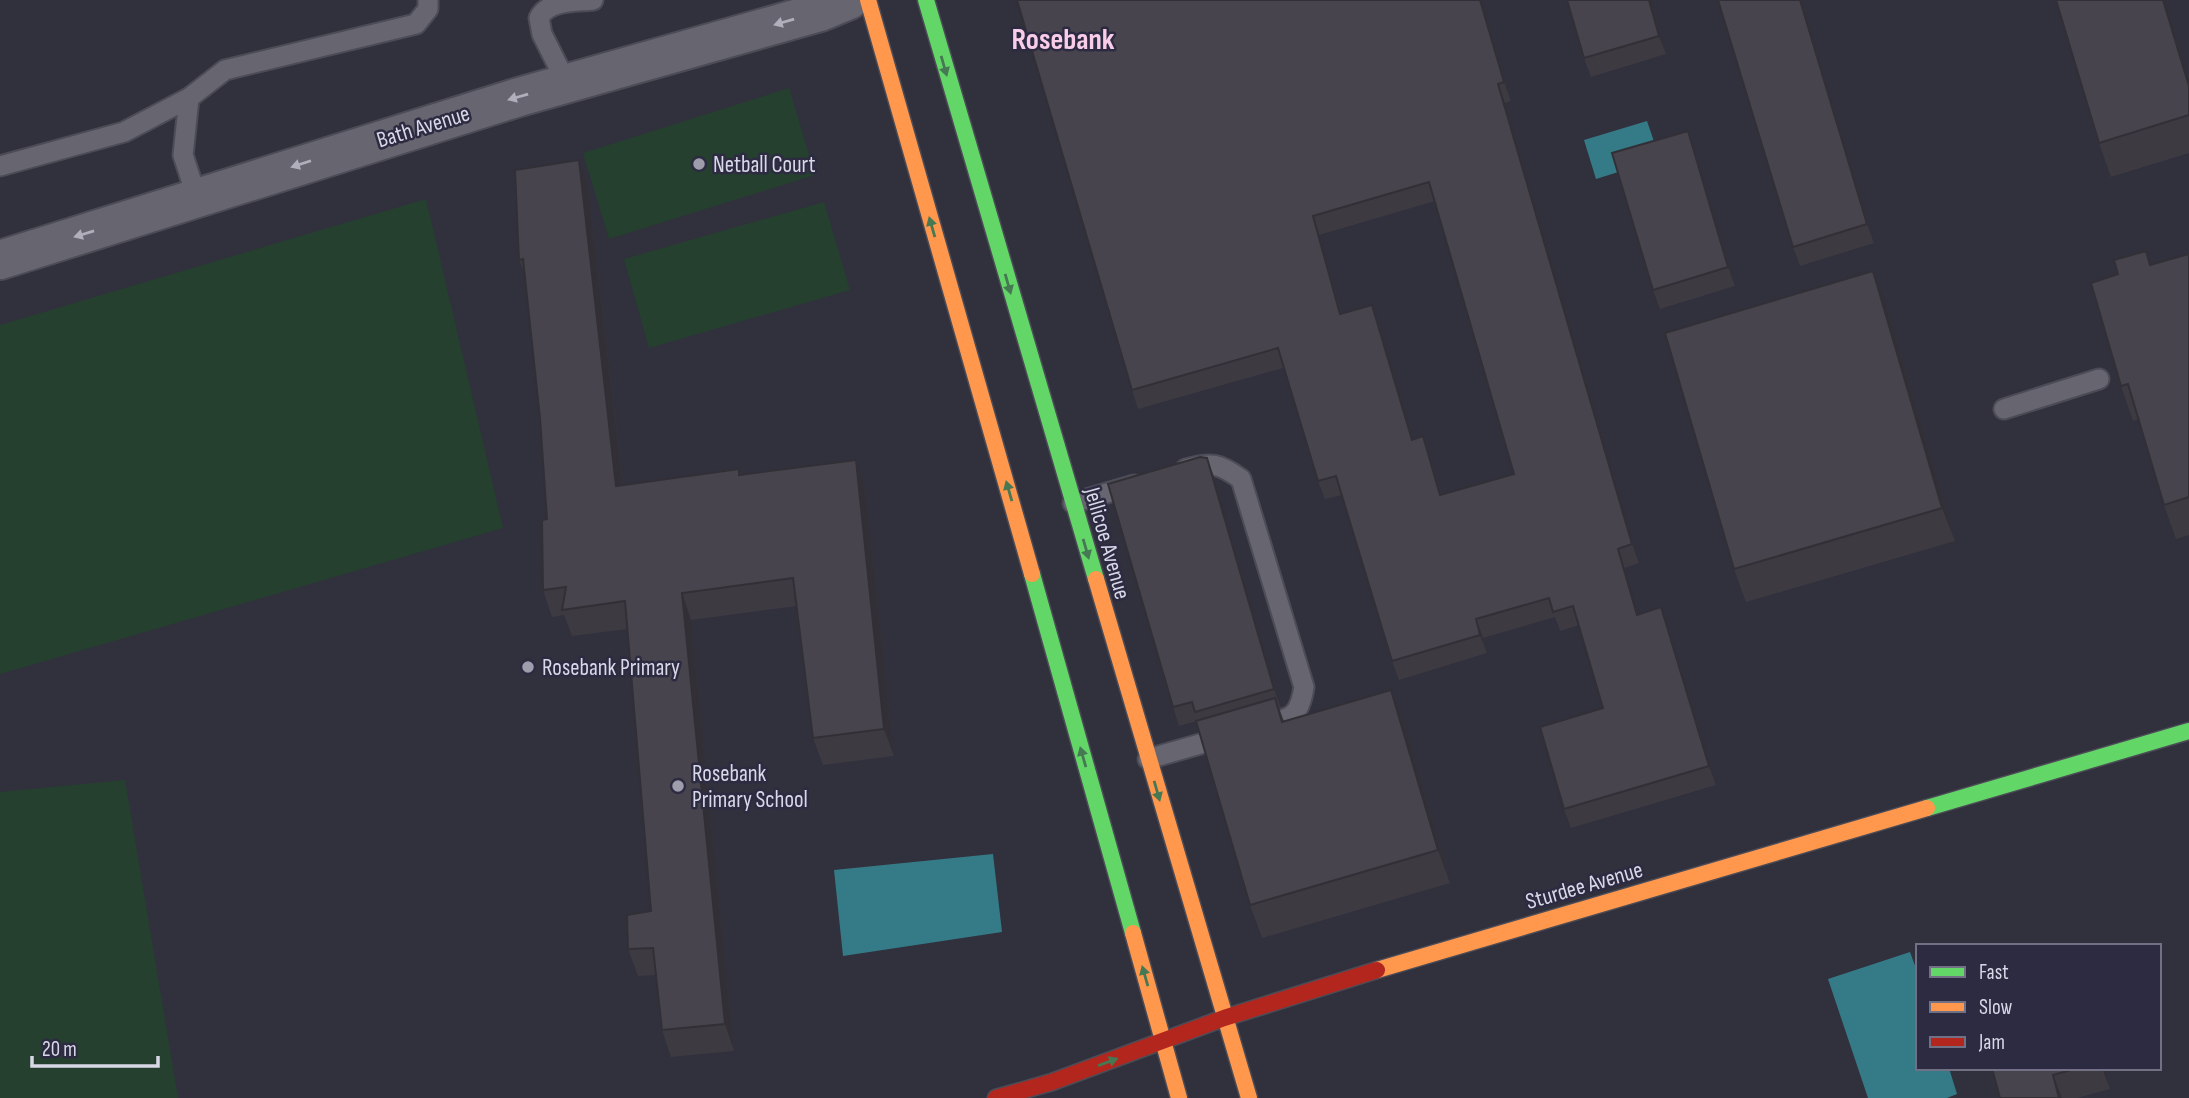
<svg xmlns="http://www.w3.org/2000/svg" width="2189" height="1098" viewBox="0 0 2189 1098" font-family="'Sofia Sans Condensed',sans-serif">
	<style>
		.green { fill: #25402f }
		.water { fill: #357b87 }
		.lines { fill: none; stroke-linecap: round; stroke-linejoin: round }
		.lane-casing { stroke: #4c4c57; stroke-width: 23 }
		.street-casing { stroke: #4c4c57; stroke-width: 42 }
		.fast-casing { stroke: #4c4c57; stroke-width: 19 }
		.slow-casing { stroke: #4c4c57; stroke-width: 19 }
		.jam-casing { stroke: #4c4c57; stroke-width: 19 }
		.lane { stroke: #676670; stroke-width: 19 }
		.street { stroke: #676670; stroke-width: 38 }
		.fast { stroke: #63d668; stroke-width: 16 }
		.slow { stroke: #ff974d; stroke-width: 16 }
		.jam { stroke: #b3261e; stroke-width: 16 }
		.wall { fill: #3d3a42; fill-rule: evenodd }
		.shaded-wall { fill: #323036 }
		.building { fill: #47444d; stroke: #323036; stroke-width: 2; fill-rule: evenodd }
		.oneway { fill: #b0b0bd }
		.oneway2 { fill: #457853 }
		.poi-dot { fill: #9e9dac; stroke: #2d2b42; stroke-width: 2.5 }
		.labels { text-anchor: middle; stroke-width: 5; stroke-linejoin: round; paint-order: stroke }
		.street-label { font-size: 23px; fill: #d8d8e7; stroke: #2d2b42 }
		.poi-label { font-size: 23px; fill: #d8d8e7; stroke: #2d2b42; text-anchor: start }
		.district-label { font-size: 30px; font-weight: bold; fill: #f9cde8; stroke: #2d2b42 }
	</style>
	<rect width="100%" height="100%" fill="#31303d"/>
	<g class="green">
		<path d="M789 88 815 175 609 239 583 153Z"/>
		<path d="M426 199 503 528 0 674V325Z"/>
		<path d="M824 202 850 290 649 348 624 259Z"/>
		<path d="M125 780 178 1098H0V792Z"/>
	</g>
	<g class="water">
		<path d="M1647 121 1660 159 1596 179 1584 140Z"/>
		<path d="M993 854 1002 932 843 956 834 870Z"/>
		<path d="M1910 952 1918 974V1068H1949L1957 1094 1947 1098H1868L1828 979Z"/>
	</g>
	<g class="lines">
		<defs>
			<g id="lane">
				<path d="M567 84 542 34 539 18C548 0 575 2 593 0"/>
				<path d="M0 166 124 132 189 98"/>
				<path d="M197 198 183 155 189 98 225 70 416 24 428 9V0"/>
				<path d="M2004 409 2099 379"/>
				<path d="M1186 469C1211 462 1219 463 1241 479L1304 687C1299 720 1289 718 1260 726"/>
				<path d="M1073 503 1134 485"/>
				<path d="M1148 759 1228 736"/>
			</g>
			<path id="street" d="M0 260 519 97 820 12 849 0"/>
			<g id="fast">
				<path d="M926 0 1096 579"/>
				<path d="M1032 574 1133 933"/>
				<path d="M1927 808 2189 731"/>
			</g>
			<g id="slow">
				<path d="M868 0 1032 574"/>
				<path d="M1096 579 1249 1098"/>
				<path d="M1133 933 1179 1098"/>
				<path d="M1377 970 1927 808"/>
			</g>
			<path id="jam" d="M996 1098 1052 1082 1224 1018 1377 970"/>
		</defs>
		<use href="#lane" class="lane-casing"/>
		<use href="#street" class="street-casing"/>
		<use href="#fast" class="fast-casing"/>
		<use href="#slow" class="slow-casing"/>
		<use href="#jam" class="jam-casing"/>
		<use href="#lane" class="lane"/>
		<use href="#street" class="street"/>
		<use href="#fast" class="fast"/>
		<use href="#slow" class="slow"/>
		<use href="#jam" class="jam"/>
	</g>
	<g class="wall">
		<path d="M1017 0H1481L1511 101 1505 103 1639 563 1624 568 1638 614 1668 626 1716 785 1571 828 1564 809 1603 708 1579 625 1560 631 1555 617 1483 638 1487 653 1399 680 1392 661 1342 495 1325 499 1318 481 1283 368 1138 409 1132 390ZM1435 201 1514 474 1442 495 1430 455 1413 439 1379 324 1372 305 1342 314 1319 235Z"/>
		<path d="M1567 0H1651L1666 54 1591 77 1584 58Z"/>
		<path d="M1718 0H1801L1874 243 1800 266 1793 247Z"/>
		<path d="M2165 0 2189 79V153L2111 177 2099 143Z"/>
		<path d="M1688 131 1694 149 1735 286 1660 309 1653 290Z"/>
		<path d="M588 187 623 485 739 469 741 475 856 460 865 486 894 756 823 765 813 738 797 606 691 620 734 1051 671 1057 662 1030 656 975 638 976 628 949 651 911 627 629 572 636 564 615 552 617 543 590 547 519 540 418 525 275 519 260Z"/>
		<path d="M2146 251 2151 265 2189 254V535L2176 539 2164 505 2139 419 2133 421 2121 386 2118 274Z"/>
		<path d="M1886 305 1955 541 1746 602 1734 569Z"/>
		<path d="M1214 477 1281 708H1279L1284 721 1391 690 1404 723 1450 883 1262 938 1250 905 1197 721 1179 726 1173 707Z"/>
		<path d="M1992 1068H2105L2110 1089 2077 1098H2000Z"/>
	</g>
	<g class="shaded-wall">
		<path d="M1480 0H1481L1511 101 1504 82Z"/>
		<path d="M1649 0H1651L1666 54 1659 36Z"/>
		<path d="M1800 0H1801L1874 243 1867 224Z"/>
		<path d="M2163 0H2165L2189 79V86Z"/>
		<path d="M1498 84 1505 103 1639 563 1632 544Z"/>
		<path d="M1688 131 1694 149 1735 286 1728 267Z"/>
		<path d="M579 160 588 187 626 513 616 486Z"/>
		<path d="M1313 216 1319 235 1347 333 1340 314Z"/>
		<path d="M1873 271 1886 305 1955 541 1942 508Z"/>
		<path d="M1372 305 1379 324 1419 459 1412 440Z"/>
		<path d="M1423 436 1430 455 1447 514 1440 495Z"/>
		<path d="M1207 458 1214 477 1281 708 1274 689Z"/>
		<path d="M856 460 865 486 894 756 884 729Z"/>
		<path d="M1618 549 1624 568 1644 633 1637 615Z"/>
		<path d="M682 593 691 620 734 1051 725 1024Z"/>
		<path d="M1661 607 1668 626 1716 785 1709 766Z"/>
		<path d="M1476 619 1483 638 1487 653 1480 635Z"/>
		<path d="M1391 690 1404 723 1450 883 1438 850Z"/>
		<path d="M2102 1068H2105L2110 1089Z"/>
		<path d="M2053 1075 2062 1098H2059Z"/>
	</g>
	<g class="building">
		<path d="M1017 0H1480L1504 82 1498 84 1632 544 1618 549 1637 615 1661 607 1709 766 1564 809 1540 727 1603 708 1573 606 1553 612 1549 598 1476 619 1480 635 1392 661 1336 476 1318 481 1278 348 1132 390ZM1429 182 1514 474 1440 495 1423 436 1412 440 1372 305 1340 314 1313 216Z"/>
		<path d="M1567 0H1649L1659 36 1584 58Z"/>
		<path d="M1718 0H1800L1867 224 1793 247Z"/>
		<path d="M2056 0H2163L2189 86V115L2099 143Z"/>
		<path d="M1688 131 1728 267 1653 290 1612 153Z"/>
		<path d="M579 160 616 486 739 469V475L856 460 884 729 813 738 793 578 682 593 725 1024 662 1030 653 948 628 949 627 915 651 911 625 601 562 610 566 587 543 590 542 520 547 519 540 418 523 259 519 260 515 170Z"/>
		<path d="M2146 251 2150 265 2189 254V497L2164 505 2128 384 2121 386 2091 283 2118 274 2114 260Z"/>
		<path d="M1873 271 1942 508 1734 569 1665 333Z"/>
		<path d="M1200 457 1207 458 1274 689 1195 712 1192 702 1173 707 1108 484Z"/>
		<path d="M1391 690 1438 850 1250 905 1196 721 1275 698 1282 722Z"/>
		<path d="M1992 1068H2078L2053 1075 2059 1098H2000Z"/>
	</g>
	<defs><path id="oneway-solid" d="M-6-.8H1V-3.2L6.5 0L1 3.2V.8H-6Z" transform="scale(1.75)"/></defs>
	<g class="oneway">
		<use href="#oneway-solid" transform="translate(784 22) rotate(164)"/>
		<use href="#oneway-solid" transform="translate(518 97) rotate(164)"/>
		<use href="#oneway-solid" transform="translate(301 164) rotate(162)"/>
		<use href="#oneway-solid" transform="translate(84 234) rotate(163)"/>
	</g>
	<g class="oneway2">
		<use href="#oneway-solid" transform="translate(944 66) rotate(74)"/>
		<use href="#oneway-solid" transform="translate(932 227) rotate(-106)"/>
		<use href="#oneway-solid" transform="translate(1008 284) rotate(74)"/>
		<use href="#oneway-solid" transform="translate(1009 491) rotate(-106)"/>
		<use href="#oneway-solid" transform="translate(1086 549) rotate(74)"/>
		<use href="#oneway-solid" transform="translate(1083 757) rotate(-106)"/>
		<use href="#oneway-solid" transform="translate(1157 791) rotate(74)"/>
		<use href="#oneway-solid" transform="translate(1145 976) rotate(-106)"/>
		<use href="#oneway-solid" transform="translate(1108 1062) rotate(-20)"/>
	</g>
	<g class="poi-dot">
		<circle cx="699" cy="164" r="7"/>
		<circle cx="528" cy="667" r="7"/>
		<circle cx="678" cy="786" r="7"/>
	</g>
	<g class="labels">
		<g class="street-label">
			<text transform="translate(423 126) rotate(-17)" y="8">Bath Avenue</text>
			<text transform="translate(1108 543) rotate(74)" y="8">Jellicoe Avenue</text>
			<text transform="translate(1584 885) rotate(-16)" y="8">Sturdee Avenue</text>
		</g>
		<g class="poi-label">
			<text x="713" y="172">Netball Court</text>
			<text x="542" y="675">Rosebank Primary</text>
			<text x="692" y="781">Rosebank<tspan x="692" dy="26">Primary School</tspan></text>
		</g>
		<g class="district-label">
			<text x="1063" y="49">Rosebank</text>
		</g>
	</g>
	<rect x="1916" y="944" width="245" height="126" fill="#2d2b42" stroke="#717084" stroke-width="2"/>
	<rect x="1930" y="967" width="35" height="10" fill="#63d668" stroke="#717084" stroke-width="2"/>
	<text x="1979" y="979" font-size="21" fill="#d8d8e7">Fast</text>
	<rect x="1930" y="1002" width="35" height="10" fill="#ff974d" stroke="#717084" stroke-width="2"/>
	<text x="1979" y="1014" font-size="21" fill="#d8d8e7">Slow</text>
	<rect x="1930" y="1037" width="35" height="10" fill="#b3261e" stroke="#717084" stroke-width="2"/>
	<text x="1979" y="1049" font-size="21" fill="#d8d8e7">Jam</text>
	<path d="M32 1056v10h126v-10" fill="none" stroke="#d8d8e7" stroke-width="3.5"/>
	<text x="42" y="1056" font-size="21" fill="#d8d8e7" stroke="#2d2b42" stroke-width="5" paint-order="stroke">20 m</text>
</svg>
